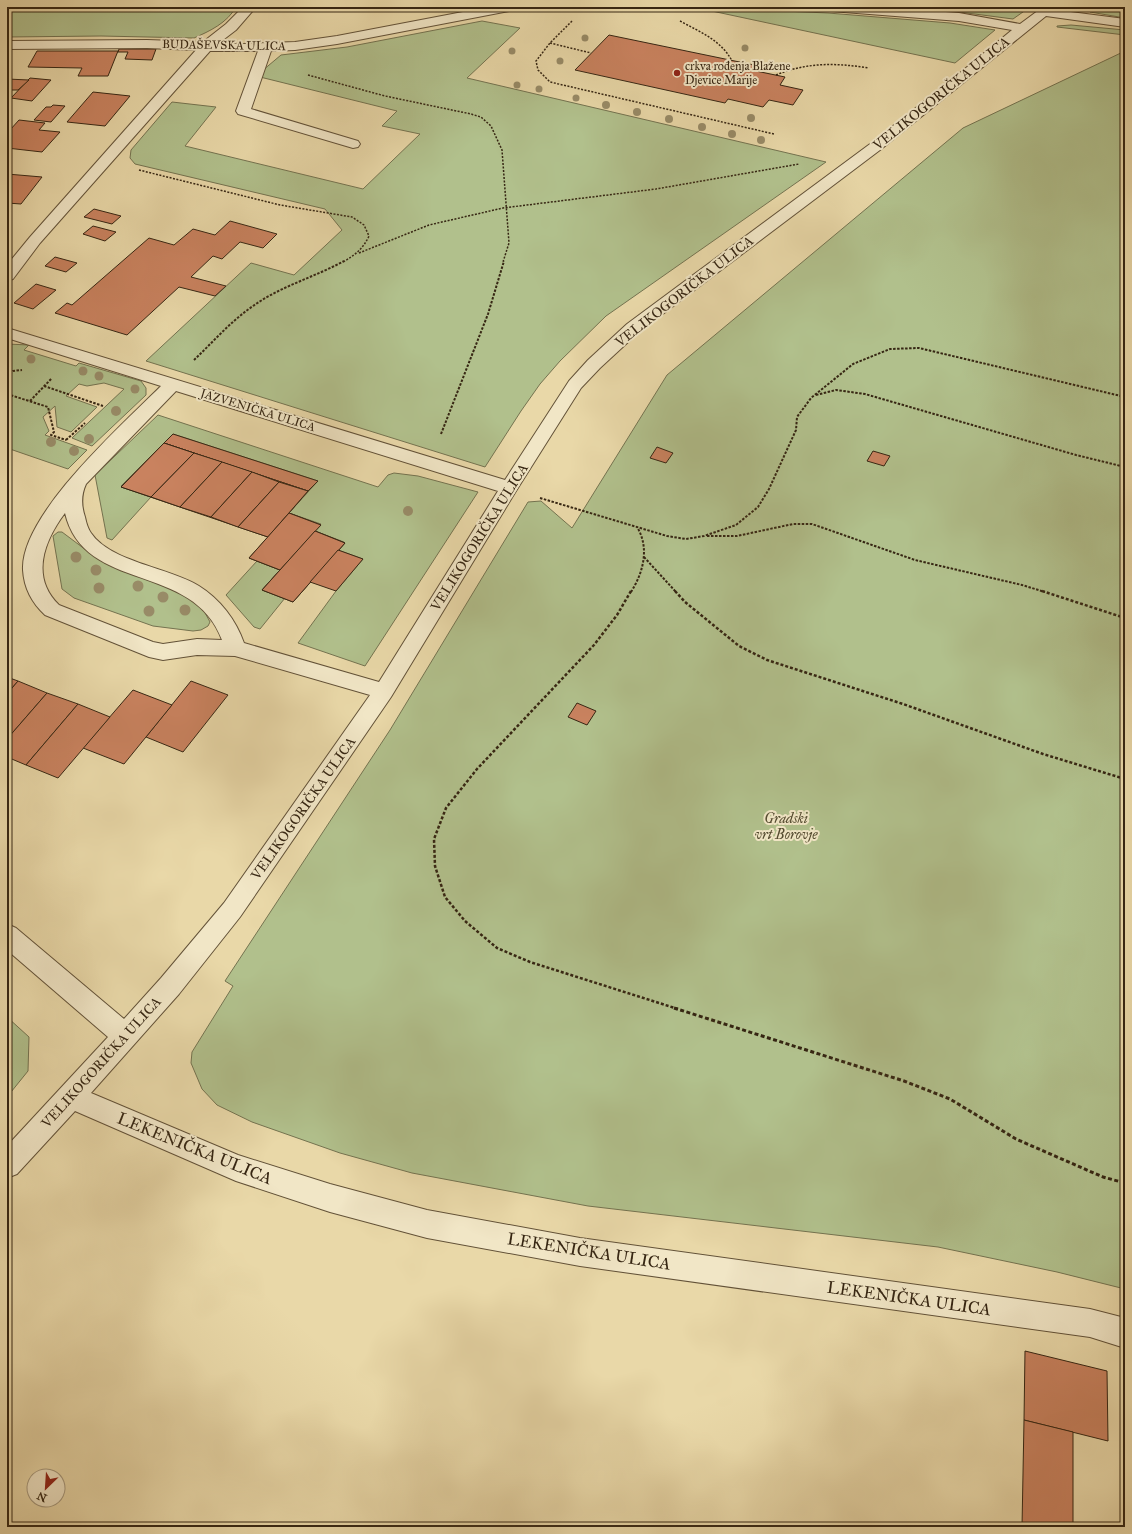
<svg xmlns="http://www.w3.org/2000/svg" width="1132" height="1534" viewBox="0 0 1132 1534" font-family="'IM FELL Great Primer',serif">
	<style>
		.green { fill: #b1c08c; stroke: #747350 }
		.building { fill: #c9825f; stroke: #362613 }
		.lines { fill: none; stroke-linecap: round; stroke-linejoin: round }
		.minor-casing { stroke: #635238; stroke-width: 2 }
		.path-far3 { stroke: #362613; stroke-width: 1.5; stroke-dasharray: 2 1.5; stroke-linecap: butt }
		.path-far2 { stroke: #362613; stroke-width: 2; stroke-dasharray: 2.5 1.5; stroke-linecap: butt }
		.path-far1 { stroke: #362613; stroke-width: 2.5; stroke-dasharray: 3 2; stroke-linecap: butt }
		.path { stroke: #362613; stroke-width: 3; stroke-dasharray: 4 2.5; stroke-linecap: butt }
		.minor { fill: #f1e6c6; fill-rule: evenodd }
		.tree { fill: #988b67 }
		.poi-dot { fill: #8f2418; stroke: #f1e6c6; stroke-width: 1.5 }
		.labels { text-anchor: middle; stroke-width: 4; stroke-linejoin: round; paint-order: stroke }
		.far-street-label { font-size: 12px; fill: #362613; stroke: #f1e6c6 }
		.far-poi-label { font-size: 12px; fill: #362613; stroke: #f1e6c6; text-anchor: start }
		.street-label { font-size: 14px; fill: #362613; stroke: #f1e6c6 }
		.park-label { font-size: 14px; font-style: italic; fill: #554c31; stroke: #f1e6c6 }
		.near-street-label { font-size: 17px; fill: #362613; stroke: #f1e6c6 }
	</style>
	<rect width="100%" height="100%" fill="#e9d8a8"/>
	<filter id="stains"><feTurbulence type="fractalNoise" baseFrequency=".005" numOctaves="4"/><feColorMatrix values="0 0 0 0 .2 0 0 0 0 .09 0 0 0 0 .02 0 0 0 .5 -.17"/></filter>
	<radialGradient id="worn" r=".72"><stop offset=".6" stop-color="#630" stop-opacity="0"/><stop offset="1" stop-color="#630" stop-opacity=".3"/></radialGradient>
	<g class="green">
		<path d="M7 7H236C227 23 210 31 194 38L101 36 7 37Z"/>
		<path d="M693 7 828 13 950 23 995 30 955 63Z"/>
		<path d="M921 7H1030L1013 19Z"/>
		<path d="M1096 7H1125V18L1090 12Z"/>
		<path d="M482 21 520 28 467 78 826 162 606 316 560 361 540 384 521 411 485 467 146 361 251 263 294 275 342 230 325 209 135 164 130 158 131 150 172 102 216 107 185 146 363 189 420 134 382 126 397 111 256 76 281 55 347 47Z"/>
		<path d="M1071 25 1125 30V35L1057 27V26Z"/>
		<path d="M1125 51V1289L1057 1272 938 1247 588 1206 412 1173 340 1153 252 1122 217 1105 202 1089 191 1063 192 1052 233 986 225 981 390 730 528 502 541 501 572 528 667 375 963 128Z"/>
		<path d="M7 344 29 345 24 350 76 366 79 363 141 381 146 388V395L92 446 72 438 124 389 104 383 87 386 79 384 66 396 97 407 71 432 57 427 55 406 43 417 49 431 45 435 87 450 68 469 7 448Z"/>
		<path d="M158 415 378 487 388 475 394 473 418 476 478 492 365 666 298 643 336 591 363 559 338 550 344 542 315 531 321 524 289 513 318 481 173 434 121 486 151 497 112 540 107 538 95 475Z"/>
		<path d="M58 532H62L86 550 110 562 187 593 203 609 210 622 208 626 201 630 193 631 153 626 74 598 62 589 53 536Z"/>
		<path d="M257 561 280 570 262 590 285 598 260 629 254 627 226 595Z"/>
		<path d="M7 1017 29 1037 28 1071 7 1097Z"/>
	</g>
	<g class="building">
		<path d="M609 35 754 65 751 70 785 77 780 85 803 90 793 105 769 100 763 107 728 99 725 103 575 70Z"/>
		<path d="M119 49H156L152 60 125 59 128 52H118Z"/>
		<path d="M37 51H118L108 76H78L82 68 28 67Z"/>
		<path d="M30 78 51 80 32 101 11 98Z"/>
		<path d="M7 79 29 80 18 90H7Z"/>
		<path d="M93 92 130 96 105 126 67 122Z"/>
		<path d="M53 105 65 106 51 122 34 120 46 107H51Z"/>
		<path d="M19 120 45 123 39 130 60 132 42 152 7 148V130H10Z"/>
		<path d="M7 174 42 177 21 204 7 203Z"/>
		<path d="M94 209 121 216 112 224 84 217Z"/>
		<path d="M230 221 277 234 263 248 240 242 222 259 213 256 191 277 226 286 215 296 179 287 127 335 55 313 67 303 72 305 149 238 174 245 193 229 215 235Z"/>
		<path d="M93 226 116 232 105 241 83 234Z"/>
		<path d="M55 257 77 263 66 272 45 266Z"/>
		<path d="M36 284 56 290 33 309 14 303Z"/>
		<path d="M173 434 318 481 308 491 164 443Z"/>
		<path d="M164 443 308 491 289 513 321 525 315 531 345 543 293 602 262 590 280 570 249 558 268 537 121 487Z"/>
		<path d="M164 443 194 453 151 497 121 487Z"/>
		<path d="M657 447 673 453 666 463 650 458Z"/>
		<path d="M873 451 890 456 884 466 867 461Z"/>
		<path d="M194 453 222 462 180 507 151 497Z"/>
		<path d="M222 462 252 472 211 517 180 507Z"/>
		<path d="M252 472 279 482 238 527 211 517Z"/>
		<path d="M279 482 308 491 268 537 238 527Z"/>
		<path d="M289 513 321 525 280 570 249 558Z"/>
		<path d="M315 531 345 543 293 602 262 590Z"/>
		<path d="M338 550 363 559 336 591 310 582Z"/>
		<path d="M7 677 18 681 7 694Z"/>
		<path d="M18 681 47 693 7 739V694Z"/>
		<path d="M191 681 228 695 183 752 146 737Z"/>
		<path d="M133 690 172 705 124 764 83 748Z"/>
		<path d="M47 693 78 704 26 765 7 757V739Z"/>
		<path d="M577 703 596 711 587 725 568 717Z"/>
		<path d="M78 704 110 717 58 778 26 765Z"/>
		<path d="M1025 1351 1107 1371 1108 1441 1024 1420Z"/>
		<path d="M1024 1420 1073 1432V1527H1022Z"/>
	</g>
	<g class="lines">
		<defs>
			<g id="minor">
				<path d="M243 7H256L236 30 219 43 243 44 295 42 337 36 489 7H515L513 10 509 11 337 44 295 50 271 51 251 109 358 141 360 144 358 147 353 148 238 114 236 111 258 51H210L40 243 13 279 7 281V265L30 237 196 50 147 48 7 49V41L147 40 203 42 226 24Z"/>
				<path d="M825 7H879L959 13 1020 24 1043 7H1057L1055 10 1125 19V27L1046 16 880 150 639 332 600 368 581 388 516 491 391 697 240 917 179 994 91 1093 238 1155 330 1184 427 1210 580 1238 1090 1309 1125 1318V1348L1090 1337 580 1266 427 1238 330 1212 236 1181 75 1111 17 1174 7 1178V1146L108 1037 7 950V924L16 928 124 1019 161 978 224 903 370 695 235 656 197 655 163 660 149 657 45 615C32 603 24 588 23 570 20 515 123 424 161 386L7 338V328L505 480 569 381 588 360 627 324 870 144 955 77 1012 30 959 21 831 11 827 10ZM176 391 498 491 379 682 244 643C236 620 220 599 199 586 171 568 110 562 91 533 88 529 86 522 85 517 81 505 81 495 86 484ZM65 513C84 594 193 561 222 640L197 639 163 644 153 642 59 605C30 577 44 541 65 513Z"/>
			</g>
		</defs>
		<use href="#minor" class="minor-casing"/>
		<g class="path-far3">
			<path d="M572 21 550 43 536 61 538 70 550 82 774 134"/>
			<path d="M680 21C700 32 721 40 732 61"/>
			<path d="M550 43 591 53"/>
			<path d="M308 75 385 96 471 114 481 117 491 126 502 150 509 243 503 262"/>
			<path d="M776 75C807 62 837 63 869 68"/>
			<path d="M139 170 280 205 352 217 364 225 369 236C363 249 355 255 343 262"/>
			<path d="M359 253 429 225 503 208 656 189 799 164"/>
		</g>
		<g class="path-far2">
			<path d="M194 360C213 342 231 321 253 306 281 286 315 277 344 261"/>
			<path d="M7 377 13 371 22 370"/>
			<path d="M44 386 103 406"/>
			<path d="M7 394 48 407 54 432 51 435 66 440"/>
			<path d="M816 395 836 390 865 394 1076 455 1125 467"/>
			<path d="M30 401 52 378"/>
			<path d="M441 434 488 314 504 261"/>
			<path d="M66 440 85 423"/>
			<path d="M540 498 667 536 686 539 704 536 736 525 758 507 769 489 796 430 797 417 811 398 853 364 890 349 919 348 1125 397"/>
			<path d="M707 536H737L793 524H812L915 560 1022 585 1045 592"/>
			<path d="M644 557 676 592"/>
			<path d="M631 592C643 573 650 548 637 527"/>
		</g>
		<g class="path-far1">
			<path d="M631 591 617 615 594 645 477 769 446 808 434 839 435 866 445 897 465 921 497 948 530 962 678 1009"/>
			<path d="M675 591 685 602 739 646 767 660 903 704 1043 754 1125 779"/>
			<path d="M1042 591 1125 618"/>
		</g>
		<path class="path" d="M674 1008 904 1081 950 1099 1016 1139 1103 1177 1125 1183"/>
		<use href="#minor" class="minor"/>
	</g>
	<g class="tree">
		<circle cx="585" cy="38" r="3.5"/>
		<circle cx="745" cy="48" r="3.5"/>
		<circle cx="512" cy="51" r="3.5"/>
		<circle cx="560" cy="61" r="3.5"/>
		<circle cx="770" cy="65" r="3.5"/>
		<circle cx="517" cy="85" r="3.5"/>
		<circle cx="539" cy="89" r="3.5"/>
		<circle cx="576" cy="98" r="3.5"/>
		<circle cx="606" cy="105" r="4"/>
		<circle cx="637" cy="112" r="4"/>
		<circle cx="751" cy="118" r="4"/>
		<circle cx="669" cy="119" r="4"/>
		<circle cx="702" cy="127" r="4"/>
		<circle cx="732" cy="134" r="4"/>
		<circle cx="761" cy="140" r="4"/>
		<circle cx="31" cy="359" r="4.5"/>
		<circle cx="83" cy="371" r="4.5"/>
		<circle cx="99" cy="376" r="4.5"/>
		<circle cx="135" cy="389" r="4.5"/>
		<circle cx="116" cy="411" r="5"/>
		<circle cx="89" cy="439" r="5"/>
		<circle cx="51" cy="442" r="5"/>
		<circle cx="74" cy="451" r="5"/>
		<circle cx="408" cy="511" r="5"/>
		<circle cx="76" cy="557" r="5.5"/>
		<circle cx="96" cy="570" r="5.5"/>
		<circle cx="138" cy="586" r="5.5"/>
		<circle cx="99" cy="588" r="5.5"/>
		<circle cx="163" cy="597" r="5.5"/>
		<circle cx="185" cy="610" r="5.5"/>
		<circle cx="149" cy="611" r="5.5"/>
	</g>
	<circle class="poi-dot" cx="677" cy="73" r="4"/>
	<g class="labels">
		<g class="far-street-label">
			<text transform="translate(224 45) rotate(1)" y="4">BUDAŠEVSKA ULICA</text>
			<text transform="translate(258 410) rotate(17)" y="4">JAZVENIČKA ULICA</text>
		</g>
		<g class="far-poi-label">
			<text x="685" y="70">crkva rođenja Blažene<tspan x="685" dy="14">Djevice Marije</tspan></text>
		</g>
		<g class="street-label">
			<text transform="translate(941 93) rotate(-39)" y="5">VELIKOGORIČKA ULICA</text>
			<text transform="translate(684 291) rotate(-38)" y="5">VELIKOGORIČKA ULICA</text>
			<text transform="translate(479 537) rotate(-58)" y="5">VELIKOGORIČKA ULICA</text>
			<text transform="translate(303 808) rotate(-55)" y="5">VELIKOGORIČKA ULICA</text>
			<text transform="translate(101 1062) rotate(-48)" y="5">VELIKOGORIČKA ULICA</text>
		</g>
		<g class="park-label">
			<text x="786" y="823">Gradski<tspan x="786" dy="16">vrt Borovje</tspan></text>
		</g>
		<g class="near-street-label">
			<text transform="translate(195 1148) rotate(22)" y="6">LEKENIČKA ULICA</text>
			<text transform="translate(589 1251) rotate(9)" y="6">LEKENIČKA ULICA</text>
			<text transform="translate(909 1298) rotate(8)" y="6">LEKENIČKA ULICA</text>
		</g>
	</g>
	<rect width="1132" height="1534" fill="none" stroke="#e9d8a8" stroke-width="24"/>
	<rect x="8" y="8" width="1116" height="1518" fill="none" stroke="#362613" stroke-width="2"/>
	<rect x="12" y="12" width="1108" height="1510" fill="none" stroke="#362613"/>
	<g transform="translate(46 1488) rotate(205)"><circle r="19" fill="#f1e6c6" stroke="#a6997e"/>
	<path d="M0-3L7 15L0 10L-7 15Z" fill="#8f2418"/>
	<text y="-6" font-size="11" font-weight="bold" text-anchor="middle" fill="#362613">N</text>
	</g>
	<rect width="100%" height="100%" filter="url(#stains)"/>
	<rect width="100%" height="100%" fill="url(#worn)"/>
</svg>
